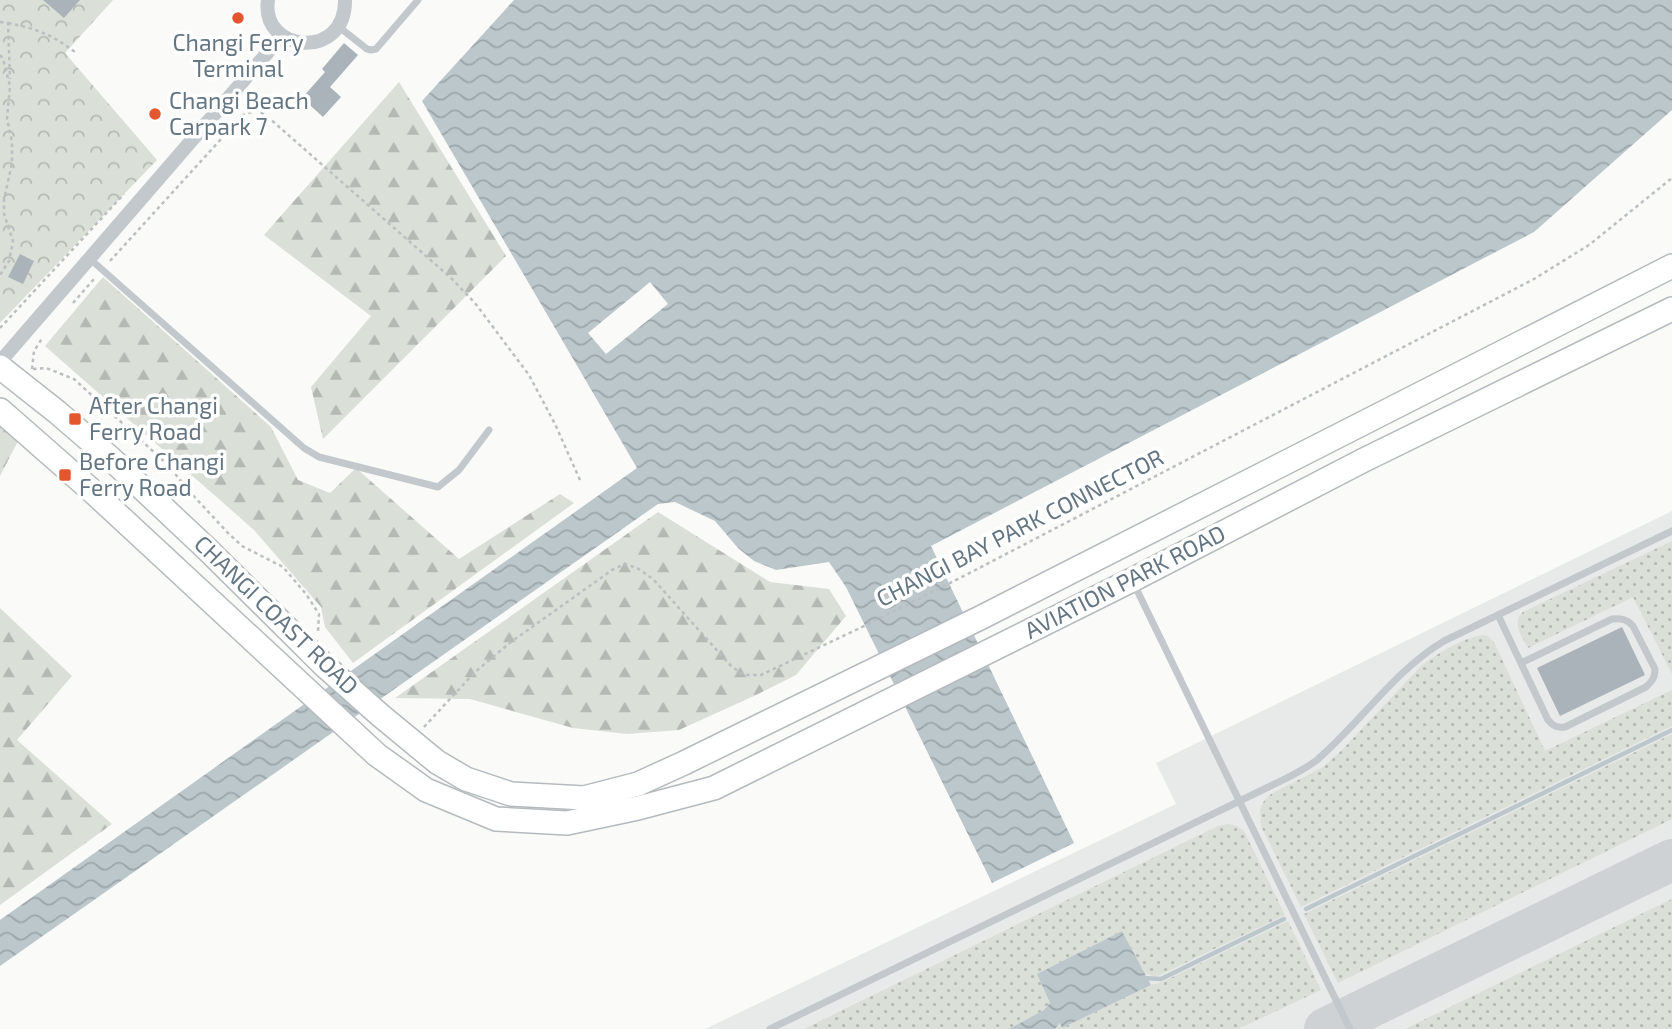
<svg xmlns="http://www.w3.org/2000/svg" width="1672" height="1029" viewBox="0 0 1672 1029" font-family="'Exo 2',sans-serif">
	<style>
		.built { fill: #e8e9e9 }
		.grass { fill: url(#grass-dots) }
		.forest { fill: url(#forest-firs) }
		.park { fill: url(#park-crowns) }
		.water { fill: url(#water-waves) }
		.pier { fill: #fafaf8 }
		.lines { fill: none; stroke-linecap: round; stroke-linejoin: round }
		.stream { stroke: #bbc7cb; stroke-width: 4.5 }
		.taxiway { stroke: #ced2d4; stroke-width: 42 }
		.building { fill: #aab3b9 }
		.primary-casing { stroke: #b5babe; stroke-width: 26 }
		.path { stroke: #bbbfc2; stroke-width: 2.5; stroke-dasharray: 3.5 3.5; stroke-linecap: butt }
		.service { stroke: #c3c8cc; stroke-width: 7 }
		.minor { stroke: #c3c8cc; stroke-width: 14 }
		.primary { stroke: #fff; stroke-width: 23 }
		.poi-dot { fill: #e4572e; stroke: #fff; stroke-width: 2.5 }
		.labels { text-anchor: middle; stroke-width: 7; stroke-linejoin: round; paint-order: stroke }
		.poi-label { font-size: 23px; fill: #657683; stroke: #fff; text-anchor: start }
		.street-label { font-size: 23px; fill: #657683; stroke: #fff }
	</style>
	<defs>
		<pattern id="grass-dots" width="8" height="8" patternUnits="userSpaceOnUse" patternTransform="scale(1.75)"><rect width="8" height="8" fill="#dadfd7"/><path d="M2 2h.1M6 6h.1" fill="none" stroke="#b4b9b4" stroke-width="1.8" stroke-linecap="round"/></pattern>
		<pattern id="forest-firs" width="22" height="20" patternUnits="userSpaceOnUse" patternTransform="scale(1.75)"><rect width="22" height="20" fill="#dadfd7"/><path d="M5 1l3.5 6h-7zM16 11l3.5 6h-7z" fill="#b4b9b4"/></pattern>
		<pattern id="park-crowns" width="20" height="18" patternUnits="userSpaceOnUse" patternTransform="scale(1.75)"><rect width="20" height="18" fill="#dadfd7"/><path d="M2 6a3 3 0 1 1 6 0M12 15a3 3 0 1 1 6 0" fill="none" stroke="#b4b9b4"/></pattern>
		<pattern id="water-waves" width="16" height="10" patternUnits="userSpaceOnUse" patternTransform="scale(1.75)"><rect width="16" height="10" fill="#bbc7cb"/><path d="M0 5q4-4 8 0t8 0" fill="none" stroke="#9ca6aa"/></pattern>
	</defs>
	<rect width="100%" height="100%" fill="#fafaf8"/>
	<path class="built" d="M1672 511V1029H705L1176 804 1156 763Z"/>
	<g class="grass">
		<path d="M1672 541V674L1633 597 1528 648C1522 637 1511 622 1523 612Z"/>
		<path d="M1483 635 1488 636 1494 642 1545 751 1672 690V726L1301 907 1261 826 1260 809 1264 801 1271 794 1323 767 1342 750 1421 666C1440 652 1460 639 1483 635Z"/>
		<path d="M1672 734V819L1338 983 1304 914Z"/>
		<path d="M1229 824 1237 826 1244 831 1285 915 1160 975 1153 976 1145 973 1122 931 1037 974 1050 1003 1044 1010 1009 1029H804L1218 826Z"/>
		<path d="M1672 899V1029H1406L1409 1027Z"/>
		<path d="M1288 921 1321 990 1238 1029H1055L1060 1023 1062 1028 1151 985 1160 983Z"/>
	</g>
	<g class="forest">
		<path d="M399 82 506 256 323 439 311 387 371 316 264 235Z"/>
		<path d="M103 277 271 427 298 480 330 493 356 468 459 559 560 494 574 503 353 663 325 627 321 607 254 530 45 346Z"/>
		<path d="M0 425 19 439 0 476Z"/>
		<path d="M658 512 770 582 829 589 846 616 796 675 754 696 679 730 627 734 573 728 470 699 395 698Z"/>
		<path d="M0 608 72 676 17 740 112 824 0 905Z"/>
	</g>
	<path class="park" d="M0 0H113L65 53 157 160 0 323Z"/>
	<g class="water">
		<path d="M514 0H1672V110L1534 232 931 546 1074 843 992 883 846 587 829 562 776 570 754 561 738 548 715 521 675 502 658 504 0 966V920L637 468 422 101Z"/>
		<path d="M1122 931 1151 985 1062 1028 1060 1023 1055 1029H1009L1044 1010 1050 1003 1037 974Z"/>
	</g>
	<path class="pier" d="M650 282 668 304 606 354 588 333Z"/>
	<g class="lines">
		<g class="stream">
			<path d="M1306 909 1672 730"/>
			<path d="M1142 978 1161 979 1284 919"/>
		</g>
		<path class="taxiway" d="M1325 1029 1672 860"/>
	</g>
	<g class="building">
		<path d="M43 0H80L64 18Z"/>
		<path d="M344 43 358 55 330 87 341 97 323 117 302 98 325 72 322 69Z"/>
		<path d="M20 254 34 261 23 284 8 277Z"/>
		<path d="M1622 627 1645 675 1560 716 1537 668Z"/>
	</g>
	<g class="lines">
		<defs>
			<g id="primary">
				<path d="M0 367 57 412 108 456 207 549 326 667 380 715 437 762 466 779 511 794 584 798 638 784 684 763 982 617 1672 266"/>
				<path d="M0 410 90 489 377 755 426 790 496 819 567 823 638 808 714 788 1132 580 1364 460 1672 309"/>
			</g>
		</defs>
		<use href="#primary" class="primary-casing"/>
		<g class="path">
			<path d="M0 22 8 23 10 79"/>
			<path d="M8 23C37 29 51 34 75 52"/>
			<path d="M0 55 3 59 10 86 7 119 12 141V163L4 200V214L13 241 9 261 0 275"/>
			<path d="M110 261 243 115 257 110 269 118 451 278 475 303 529 375 555 424 580 480"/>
			<path d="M73 303 94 279"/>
			<path d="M0 328 124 194"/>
			<path d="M32 369 34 351 43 337"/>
			<path d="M33 369 46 368 74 379 168 465 189 491 228 533 242 546 283 567 306 594 319 614 318 632"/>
			<path d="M424 727 475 672 511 642 612 570 625 564 637 568 653 579 731 666 744 675H761L860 628 960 578 1534 279 1589 245 1672 178"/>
		</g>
		<g class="service">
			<path d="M339 27 367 49 371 50 376 49 418 0"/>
			<path d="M89 258 304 448 319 457 438 487 459 470 489 430"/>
			<path d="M1134 584 1350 1029"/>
			<path d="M1498 615 1548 720C1553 726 1557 728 1565 727L1646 687C1652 681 1655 678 1655 669L1633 626C1627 619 1621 618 1612 619L1521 663"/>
			<path d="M770 1029 1289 777C1298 772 1308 767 1317 760 1361 722 1394 671 1444 641L1672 531"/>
		</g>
		<g class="minor">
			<path d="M268 0C260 53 346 61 345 0"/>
			<path d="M0 362 282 36"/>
		</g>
		<use href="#primary" class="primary"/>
	</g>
	<g class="poi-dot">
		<circle cx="238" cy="18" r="7"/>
		<circle cx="155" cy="114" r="7"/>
		<rect x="68" y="412" width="14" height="14" rx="3.5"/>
		<rect x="58" y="468" width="14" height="14" rx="3.5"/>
	</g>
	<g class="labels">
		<g class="poi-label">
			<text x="238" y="51" text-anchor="middle">Changi Ferry<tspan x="238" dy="26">Terminal</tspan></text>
			<text x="169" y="109">Changi Beach<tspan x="169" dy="26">Carpark 7</tspan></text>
			<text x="89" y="414">After Changi<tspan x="89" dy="26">Ferry Road</tspan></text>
			<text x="79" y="470">Before Changi<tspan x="79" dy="26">Ferry Road</tspan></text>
		</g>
		<g class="street-label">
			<text transform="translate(1020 528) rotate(-27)" y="8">CHANGI BAY PARK CONNECTOR</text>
			<text transform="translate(1125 582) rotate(-27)" y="8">AVIATION PARK ROAD</text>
			<text transform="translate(276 615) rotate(44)" y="8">CHANGI COAST ROAD</text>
		</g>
	</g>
</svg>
